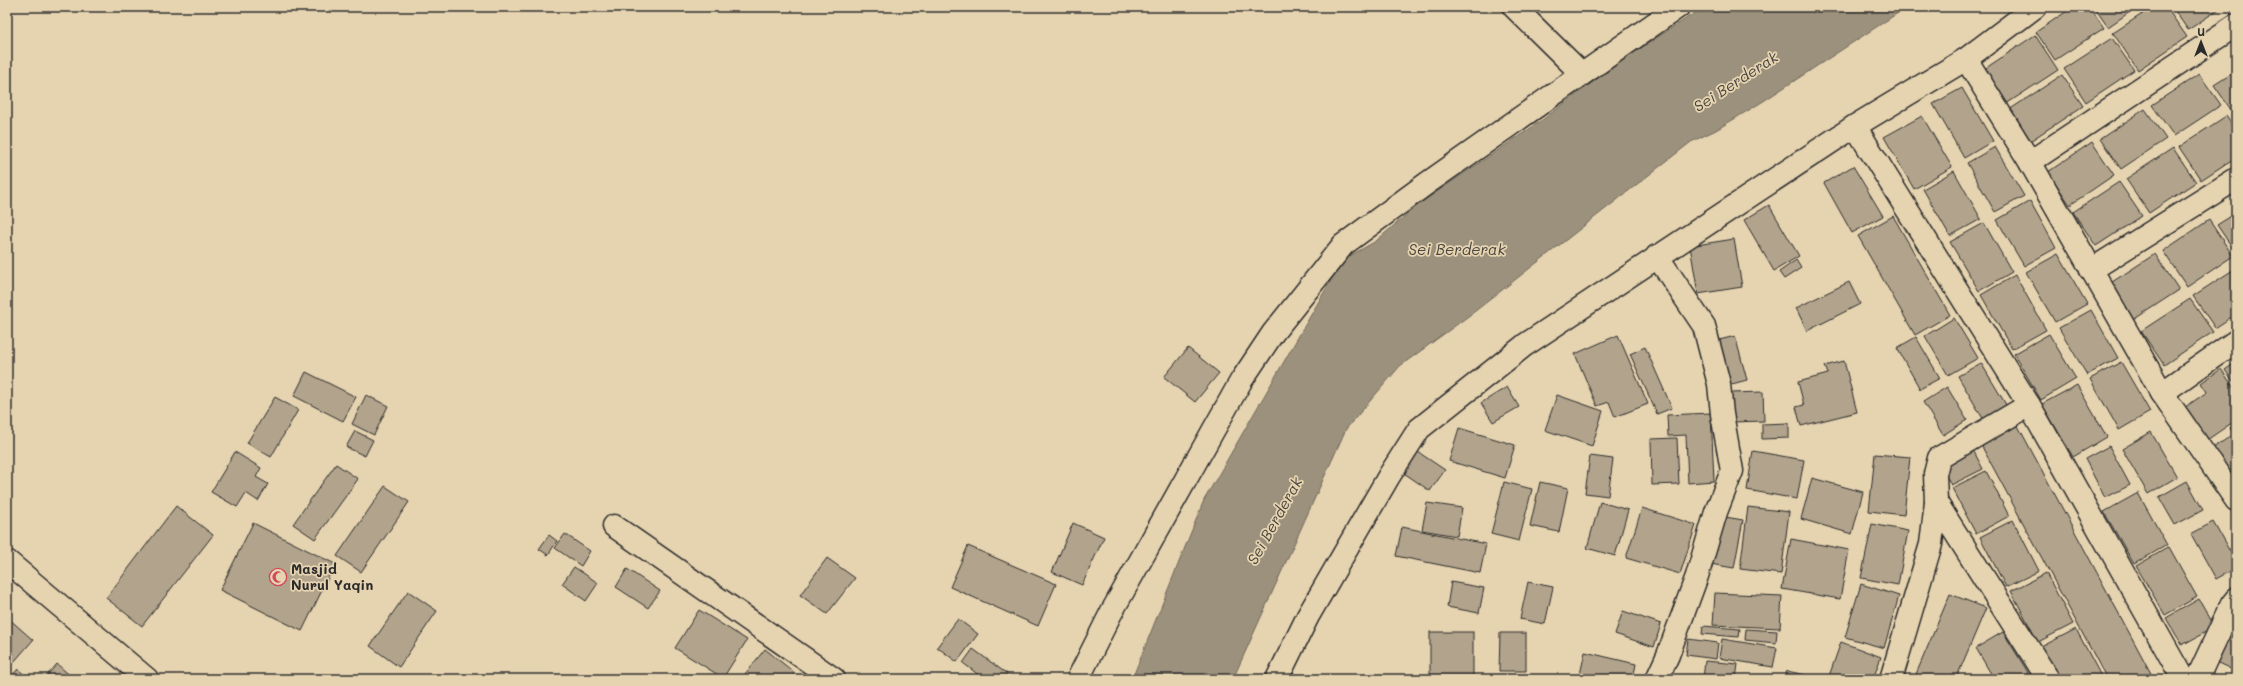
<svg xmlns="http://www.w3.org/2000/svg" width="2243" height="686" viewBox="0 0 2243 686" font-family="Mali,sans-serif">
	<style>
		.water { fill: #9c917c; stroke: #6f685c }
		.building { fill: #b2a48c; stroke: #2b2b2b }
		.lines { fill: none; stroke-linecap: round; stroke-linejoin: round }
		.minor-casing { stroke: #2b2b2b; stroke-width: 25 }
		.major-casing { stroke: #2b2b2b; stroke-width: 25 }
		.minor { stroke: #e6d4b1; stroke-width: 22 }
		.major { stroke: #e6d4b1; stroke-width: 22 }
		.labels { text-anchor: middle; stroke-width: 3.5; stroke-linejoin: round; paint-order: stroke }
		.poi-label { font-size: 14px; font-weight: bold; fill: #2b2b2b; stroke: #e6d4b1; text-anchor: start }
		.water-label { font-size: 15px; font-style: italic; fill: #47443f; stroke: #e6d4b1 }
	</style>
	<rect width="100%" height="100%" fill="#e6d4b1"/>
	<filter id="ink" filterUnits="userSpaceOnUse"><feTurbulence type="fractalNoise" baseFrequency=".025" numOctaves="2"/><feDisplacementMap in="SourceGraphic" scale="8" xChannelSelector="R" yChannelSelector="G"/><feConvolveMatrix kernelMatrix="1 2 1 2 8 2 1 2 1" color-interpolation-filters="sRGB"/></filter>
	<g filter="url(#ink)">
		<path class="water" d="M1704 7H1907L1762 102 1716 130 1691 142 1474 312 1400 366 1346 429 1233 679H1132L1204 500 1334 275 1348 257 1376 241 1419 204 1538 123 1621 61Z"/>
		<g class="building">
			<path d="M2073 7H2090L2104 28 2055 60 2036 32Z"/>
			<path d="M2094 7H2137L2108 27Z"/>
			<path d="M2153 7H2166L2187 37 2138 70 2113 33Z"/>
			<path d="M2172 7H2222L2188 30Z"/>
			<path d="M2035 35 2058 70 2006 104 1983 70Z"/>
			<path d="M2112 38 2134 70 2086 102 2064 69Z"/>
			<path d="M2236 71V117L2214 85Z"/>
			<path d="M2199 74 2221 105 2174 136 2152 105Z"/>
			<path d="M2062 75 2083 106 2030 141 2009 110Z"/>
			<path d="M1962 88 1993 141 1964 158 1933 104Z"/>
			<path d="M2145 109 2166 139 2121 169 2100 139Z"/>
			<path d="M1922 116 1952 167 1914 189 1884 137Z"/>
			<path d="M2226 116 2236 131V157L2201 180 2179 147Z"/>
			<path d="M2092 142 2114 175 2070 205 2048 172Z"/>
			<path d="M1995 147 2024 196 1995 212 1967 163Z"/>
			<path d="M2173 148 2196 182 2149 213 2126 179Z"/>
			<path d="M1853 166 1883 216 1852 233 1824 183Z"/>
			<path d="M1954 171 1981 219 1950 236 1923 189Z"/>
			<path d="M2119 182 2142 216 2096 246 2073 212Z"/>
			<path d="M2030 201 2056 248 2024 266 1997 220Z"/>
			<path d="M1769 205 1799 256 1774 271 1744 220Z"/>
			<path d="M2236 213V253L2217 225Z"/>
			<path d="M1893 216 1950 315 1915 335 1858 236Z"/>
			<path d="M2209 220 2233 256 2187 287 2163 251Z"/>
			<path d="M1984 223 2012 272 1979 291 1950 242Z"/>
			<path d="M1734 239 1742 287 1698 294 1690 246Z"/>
			<path d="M2058 254 2087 304 2055 322 2026 272Z"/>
			<path d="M2155 254 2179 290 2133 320 2109 284Z"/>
			<path d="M1796 260 1801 268 1784 279 1779 272Z"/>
			<path d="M2236 268V314L2215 328 2193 296Z"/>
			<path d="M2015 275 2046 330 2012 349 1981 295Z"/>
			<path d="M1849 282 1860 304 1807 331 1796 308Z"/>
			<path d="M2190 299 2213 332 2164 365 2141 331Z"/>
			<path d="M2091 310 2118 358 2087 375 2059 328Z"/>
			<path d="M1954 318 1978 358 1948 375 1925 336Z"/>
			<path d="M2049 334 2076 379 2041 400 2014 354Z"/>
			<path d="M1618 335 1648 404 1615 417 1609 402 1597 406 1575 354Z"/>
			<path d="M1735 336 1747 380 1724 386 1712 342Z"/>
			<path d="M1916 337 1940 378 1920 389 1897 348Z"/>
			<path d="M1645 347 1672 408 1657 414 1630 354Z"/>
			<path d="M1188 348 1219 373 1195 402 1164 377Z"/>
			<path d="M1844 361 1857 412 1801 426 1796 407 1804 405 1798 382 1828 374 1825 366Z"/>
			<path d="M2121 362 2150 412 2119 430 2090 379Z"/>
			<path d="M2236 362V385L2225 370Z"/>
			<path d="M1981 363 2008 408 1985 422 1958 376Z"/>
			<path d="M2221 369 2236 391V420L2204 442 2181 410 2207 392 2201 383Z"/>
			<path d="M306 372 356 397 343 421 294 396Z"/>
			<path d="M2077 385 2107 437 2073 457 2042 404Z"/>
			<path d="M1507 387 1519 407 1493 422 1481 403Z"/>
			<path d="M1947 387 1967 420 1943 435 1923 402Z"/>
			<path d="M1763 392 1764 421 1732 422 1731 393Z"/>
			<path d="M366 395 388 406 374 435 352 424Z"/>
			<path d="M1557 395 1603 411 1592 446 1545 430Z"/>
			<path d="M275 397 298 410 271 457 247 443Z"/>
			<path d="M1711 413 1714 481 1688 483 1686 435 1668 436 1667 415Z"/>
			<path d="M1789 423V438L1762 439V424Z"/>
			<path d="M2017 424 2154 679H2107L1980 443Z"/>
			<path d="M2236 424V481L2210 450 2234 434 2230 428Z"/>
			<path d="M1459 428 1515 445 1505 478 1449 461Z"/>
			<path d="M355 431 373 440 365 456 346 447Z"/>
			<path d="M2151 432 2177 477 2148 494 2122 449Z"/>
			<path d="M1677 438 1679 484 1652 485 1651 439Z"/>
			<path d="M2109 446 2130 485 2105 498 2085 459Z"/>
			<path d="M1972 448 1983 469 1951 485 1941 465Z"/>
			<path d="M1753 451 1804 460 1797 499 1747 490Z"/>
			<path d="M235 452 261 468 256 477 268 484 258 501 246 493 237 507 211 492Z"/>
			<path d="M1418 452 1445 470 1430 491 1404 473Z"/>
			<path d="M1875 454 1910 457 1904 515 1869 511Z"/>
			<path d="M1590 456 1613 459 1608 496 1585 493Z"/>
			<path d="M336 464 358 479 315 539 293 524Z"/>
			<path d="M1986 471 2009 516 1976 534 1952 488Z"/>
			<path d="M1812 478 1863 492 1852 534 1801 519Z"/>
			<path d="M2187 481 2203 510 2175 525 2159 497Z"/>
			<path d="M1504 482 1532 489 1519 541 1491 534Z"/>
			<path d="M1540 482 1568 488 1559 532 1530 526Z"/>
			<path d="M385 486 409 502 361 572 337 556Z"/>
			<path d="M2138 493 2167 545 2134 564 2104 512Z"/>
			<path d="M1600 502 1628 510 1615 556 1587 548Z"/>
			<path d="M1427 503 1462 508 1457 536 1422 530Z"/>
			<path d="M176 506 213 535 142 626 106 598Z"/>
			<path d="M1748 507 1789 512 1781 574 1740 569Z"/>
			<path d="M1642 508 1696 525 1680 574 1626 558Z"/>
			<path d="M1719 516 1743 520 1734 568 1710 564Z"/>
			<path d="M2013 520 2039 571 2006 587 1980 537Z"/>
			<path d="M2213 522 2236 562V568L2216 579 2191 534Z"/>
			<path d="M253 523 335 564 302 631 220 590Z"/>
			<path d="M1073 523 1104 537 1082 585 1052 572Z"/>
			<path d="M1872 524 1908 531 1898 585 1861 578Z"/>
			<path d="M1402 527 1486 544 1480 573 1396 556Z"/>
			<path d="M565 534 590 551 581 566 555 548Z"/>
			<path d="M549 535 557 541 548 555 539 549Z"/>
			<path d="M1791 539 1849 550 1840 599 1782 589Z"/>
			<path d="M968 546 1056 584 1038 626 950 587Z"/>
			<path d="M2169 547 2197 597 2165 615 2136 566Z"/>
			<path d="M827 558 855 578 827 614 800 595Z"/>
			<path d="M574 567 598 583 586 601 562 584Z"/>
			<path d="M627 569 660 591 648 608 616 587Z"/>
			<path d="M2046 573 2073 624 2038 642 2011 591Z"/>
			<path d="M1451 582 1484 588 1479 613 1447 607Z"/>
			<path d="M1528 582 1553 587 1545 624 1520 619Z"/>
			<path d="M1861 584 1899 596 1884 648 1845 637Z"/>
			<path d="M408 591 437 611 399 667 370 646Z"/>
			<path d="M1715 593 1782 596 1780 628 1713 625Z"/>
			<path d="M1950 594 1986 608 1956 679H1914Z"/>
			<path d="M2199 599 2215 627 2182 645 2166 618Z"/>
			<path d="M699 610 747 640 723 678 675 648Z"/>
			<path d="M1623 611 1661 624 1654 647 1615 634Z"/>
			<path d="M7 617 33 640 7 670Z"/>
			<path d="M2236 618V657L2231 669 2216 662Z"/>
			<path d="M958 619 978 634 957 662 937 647Z"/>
			<path d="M1703 626 1740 629 1739 637 1702 634Z"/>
			<path d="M1746 629 1777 631 1776 643 1745 640Z"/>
			<path d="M2076 629 2102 678 2055 679 2039 648Z"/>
			<rect x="1430" y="632" width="43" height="45"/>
			<path d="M2003 632 2029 674 2021 679H1994L1976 648Z"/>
			<path d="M1500 633H1526V671H1499Z"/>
			<path d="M1688 639 1718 643 1716 659 1686 655Z"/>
			<path d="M1722 639 1777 648 1773 667 1719 658Z"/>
			<path d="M1841 642 1881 657 1873 679H1828Z"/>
			<path d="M765 649 795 673 790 679H741Z"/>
			<path d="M973 649 1014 679H984L963 663Z"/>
			<path d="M1585 652 1636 664 1633 679H1579Z"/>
			<path d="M1705 661 1738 664 1736 679H1703Z"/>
			<path d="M57 664 74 679H44Z"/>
			<path d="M18 669 29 679H9Z"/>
			<path d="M1787 671 1810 676V679H1784Z"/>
		</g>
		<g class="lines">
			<defs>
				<g id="minor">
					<path d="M1514 7 1582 74"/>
					<path d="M1966 59 2030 162 2162 393 2236 500"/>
					<path d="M1855 126 2029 405 2183 679"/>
					<path d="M2030 162 2236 25"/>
					<path d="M2091 270 2236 179"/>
					<path d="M2162 393 2236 341"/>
					<path d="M1936 502 2048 679"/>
					<path d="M614 526 834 679"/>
					<path d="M1078 679 1111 613 1241 381 1273 333 1343 245 1426 184 1678 7"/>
					<path d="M1277 679 1308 616 1389 476 1419 429 1525 345 1855 126 1966 59 2035 7"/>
					<path d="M1657 679 1668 655 1697 576 1716 512 1732 471 1722 414 1719 384 1704 326 1657 256"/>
					<path d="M1891 679 1931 544 1936 502 1935 474 1939 458 2029 405"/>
					<path d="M2197 679 2232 604 2236 599"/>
				</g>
				<path id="major" d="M7 561 147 679"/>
			</defs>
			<use href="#minor" class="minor-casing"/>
			<use href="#major" class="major-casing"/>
			<use href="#minor" class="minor"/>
			<use href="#major" class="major"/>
		</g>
	</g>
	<defs>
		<symbol id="mosque-ring" viewBox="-11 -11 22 22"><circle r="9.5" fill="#e6d4b1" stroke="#d1495b" stroke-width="1.5"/><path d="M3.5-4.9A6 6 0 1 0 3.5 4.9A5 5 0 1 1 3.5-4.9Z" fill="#d1495b"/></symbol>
	</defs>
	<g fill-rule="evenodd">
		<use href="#mosque-ring" x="268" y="567" width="20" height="20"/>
	</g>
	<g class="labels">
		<g class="poi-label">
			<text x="291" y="574">Masjid<tspan x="291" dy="16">Nurul Yaqin</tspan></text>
		</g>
		<g class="water-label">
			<text transform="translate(1736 82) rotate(-33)" y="5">Sei Berderak</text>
			<text x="1457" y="255">Sei Berderak</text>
			<text transform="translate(1275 521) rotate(-61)" y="5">Sei Berderak</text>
		</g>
	</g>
	<rect width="2243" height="686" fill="none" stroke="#e6d4b1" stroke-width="24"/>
	<rect x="12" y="12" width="2219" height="662" fill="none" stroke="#2b2b2b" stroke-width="1.5" filter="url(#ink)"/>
	<g transform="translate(2201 42)" stroke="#e6d4b1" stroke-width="3" paint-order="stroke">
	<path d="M0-3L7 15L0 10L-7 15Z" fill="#2b2b2b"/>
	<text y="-6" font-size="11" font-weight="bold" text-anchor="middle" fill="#2b2b2b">U</text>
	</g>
</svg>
